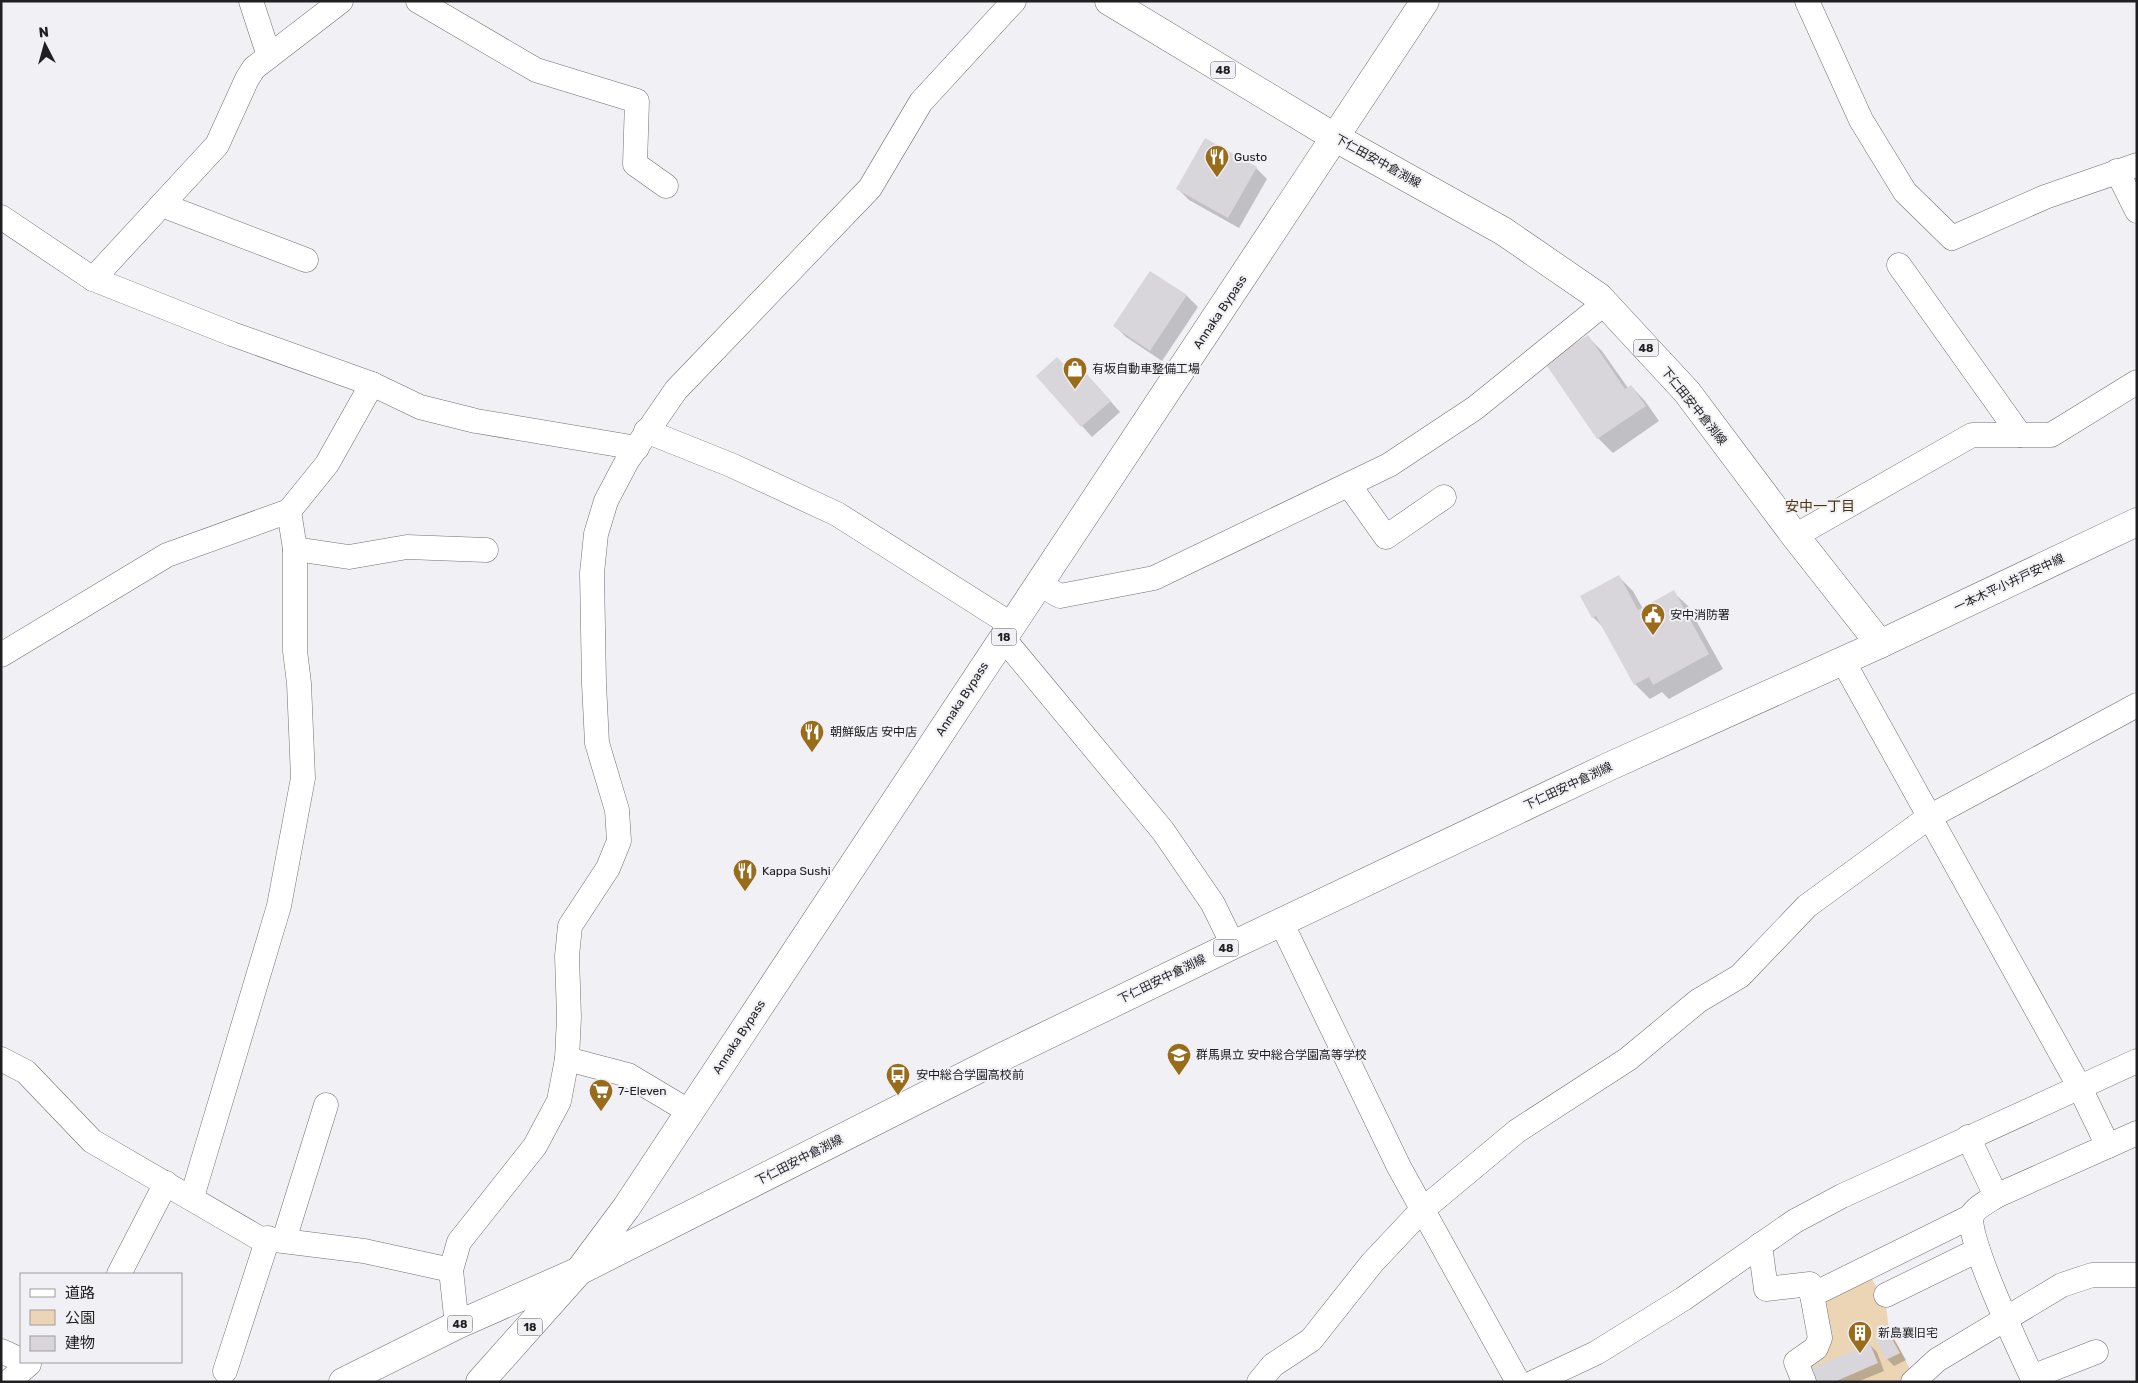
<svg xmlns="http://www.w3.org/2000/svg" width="2138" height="1383" viewBox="0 0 2138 1383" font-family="Rubik,'Noto Sans JP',sans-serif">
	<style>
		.green { fill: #ecd5b4 }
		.shadow { fill: #0003 }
		.building { fill: #d8d6db }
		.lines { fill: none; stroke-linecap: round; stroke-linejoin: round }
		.minor-casing { stroke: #716f74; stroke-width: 25 }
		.major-casing { stroke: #716f74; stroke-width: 29 }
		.highway-casing { stroke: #716f74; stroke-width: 29 }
		.minor { stroke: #fff; stroke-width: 24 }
		.major { stroke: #fff; stroke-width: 28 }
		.highway { stroke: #fff; stroke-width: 28 }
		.labels { text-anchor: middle; stroke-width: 4; stroke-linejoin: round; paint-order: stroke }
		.shield { fill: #f1f0f5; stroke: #5f5e61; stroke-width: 1 }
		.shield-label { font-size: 11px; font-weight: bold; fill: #202022 }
		.poi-label { font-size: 12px; fill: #202022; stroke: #f1f0f5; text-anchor: start }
		.street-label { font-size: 12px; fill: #202022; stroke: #f1f0f5 }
		.neighbourhood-label { font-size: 14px; fill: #49340f; stroke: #f1f0f5 }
	</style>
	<rect width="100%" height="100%" fill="#f1f0f5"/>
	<path class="green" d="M1868 1273 1885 1300 1889 1328 1912 1373 1899 1382H1810L1804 1366 1818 1298Z"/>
	<g class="shadow">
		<path d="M1256 168 1267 179 1239 228 1189 200 1178 189Z"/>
		<path d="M1150 272 1187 296 1198 307 1162 361 1126 337 1115 326Z"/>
		<path d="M1587 336 1602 351 1628 388 1631 386 1645 401 1659 421 1613 453 1598 438Z"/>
		<path d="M1096 385 1120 412 1092 437 1082 426Z"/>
		<path d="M1618 576 1633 591 1643 609 1673 592 1688 606 1723 669 1669 699 1662 692 1650 699 1635 684 1604 628 1593 617Z"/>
		<path d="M1888 1334 1895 1341 1906 1360 1894 1366 1887 1359 1877 1340Z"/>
		<path d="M1870 1345 1877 1352 1884 1371 1857 1382H1816Z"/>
	</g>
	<g class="building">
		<path d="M1205 138 1257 167 1228 218 1176 189Z"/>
		<path d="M1150 271 1187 295 1150 351 1113 326Z"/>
		<path d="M1588 335 1625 389 1631 385 1646 406 1597 439 1545 363Z"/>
		<path d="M1057 357 1077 379 1085 372 1111 401 1081 427 1036 376Z"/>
		<path d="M1619 575 1638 610 1674 590 1709 654 1653 685 1649 677 1634 685 1596 616 1592 618 1580 596Z"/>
		<path d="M1888 1332 1900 1353 1886 1360 1875 1339Z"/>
		<path d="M1870 1344 1878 1363 1834 1382H1815L1809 1369Z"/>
	</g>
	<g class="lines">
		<defs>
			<g id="minor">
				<path d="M251 1 269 56"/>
				<path d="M418 1 536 70 637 101 635 164 666 186"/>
				<path d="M1807 1 1861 120 1905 192 1952 238 2045 197 2137 165"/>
				<path d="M2117 171 2137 211"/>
				<path d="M162 205 306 260"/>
				<path d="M1 217 93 279 232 334 372 384 420 407 476 421 637 448"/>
				<path d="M1899 265 2020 435"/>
				<path d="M93 279 217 145 247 79 254 68 341 1"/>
				<path d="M646 431 731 465 837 514 1012 625"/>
				<path d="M1349 485 1386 537 1444 497"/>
				<path d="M1795 536 1972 435H2051L2137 382"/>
				<path d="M295 549 349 557 407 547 486 550"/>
				<path d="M1039 584 1060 596 1154 578 1389 465 1475 408 1605 303"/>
				<path d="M1003 638 1163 831 1213 904 1233 945"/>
				<path d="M1 655 167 555 289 511 327 464 372 384"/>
				<path d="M1843 661 2079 1086 2108 1146 1996 1196C1989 1201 1976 1207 1972 1215 1964 1234 2021 1353 2032 1377L2096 1352"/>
				<path d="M1281 922 1399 1167 1518 1382"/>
				<path d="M1 1059 26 1072 92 1141 259 1238 364 1251 451 1270"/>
				<path d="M567 1059 628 1075 690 1112"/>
				<path d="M1968 1137 1996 1196"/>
				<path d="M2108 1146 2137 1133"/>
				<path d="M192 1197 279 906 303 778 299 683 295 651V549L289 511"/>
				<path d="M284 1240 326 1105"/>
				<path d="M1760 1245 1766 1289 1810 1284 1820 1338 1816 1348 1796 1362 1804 1382"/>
				<path d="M119 1274 166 1183"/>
				<path d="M1812 1295 1972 1216"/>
				<path d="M1886 1295 1978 1250"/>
				<path d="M457 1325 451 1270 459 1242 535 1146 559 1101 567 1059 569 1017 567 956 570 926 608 868 619 841 617 810 597 743 594 684 592 573 596 534 606 501 627 461 676 390 870 188 921 102 1014 1"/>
				<path d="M1 1351 21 1360"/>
				<path d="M225 1371 268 1238"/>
				<path d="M8 1382 29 1364 25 1362"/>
				<path d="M1259 1382 1273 1365 1311 1340 1372 1263 1421 1211 1517 1131 1628 1059 1698 1001 1740 976 1807 906 1929 817 2137 705"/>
				<path d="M1534 1382 1596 1353 1683 1299 1795 1221 1842 1196 2137 1061"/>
				<path d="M1913 1382 1937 1360 2062 1285 2092 1275H2137"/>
			</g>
			<g id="major">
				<path d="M1109 1 1336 138 1503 231 1599 297 1687 392 1795 536 1880 644"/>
				<path d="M343 1382 457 1325 579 1271 1002 1057 1233 945 1608 767 1880 644 2137 522"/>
			</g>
			<path id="highway" d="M480 1382 579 1271 626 1208 1425 1"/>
		</defs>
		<use href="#minor" class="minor-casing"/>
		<use href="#major" class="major-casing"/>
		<use href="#highway" class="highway-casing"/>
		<use href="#minor" class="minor"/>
		<use href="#major" class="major"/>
		<use href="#highway" class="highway"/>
	</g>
	<defs>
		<symbol id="restaurant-pin" viewBox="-11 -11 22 30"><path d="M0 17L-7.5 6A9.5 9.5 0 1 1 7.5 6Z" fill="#996c1c" stroke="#f1f0f5"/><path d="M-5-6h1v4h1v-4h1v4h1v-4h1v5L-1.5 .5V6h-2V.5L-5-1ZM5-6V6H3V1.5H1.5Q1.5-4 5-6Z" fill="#fff"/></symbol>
		<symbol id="shop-pin" viewBox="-11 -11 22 30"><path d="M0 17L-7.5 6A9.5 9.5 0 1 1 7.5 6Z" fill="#996c1c" stroke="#f1f0f5"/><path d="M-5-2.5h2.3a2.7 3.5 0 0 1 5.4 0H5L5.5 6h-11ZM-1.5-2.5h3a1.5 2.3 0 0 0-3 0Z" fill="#fff"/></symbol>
		<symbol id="civic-pin" viewBox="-11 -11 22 30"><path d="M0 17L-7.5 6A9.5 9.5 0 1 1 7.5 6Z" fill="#996c1c" stroke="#f1f0f5"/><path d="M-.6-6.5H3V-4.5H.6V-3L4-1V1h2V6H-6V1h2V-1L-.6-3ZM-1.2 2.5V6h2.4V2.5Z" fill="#fff"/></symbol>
		<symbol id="school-pin" viewBox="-11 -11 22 30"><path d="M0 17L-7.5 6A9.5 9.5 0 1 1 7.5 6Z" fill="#996c1c" stroke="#f1f0f5"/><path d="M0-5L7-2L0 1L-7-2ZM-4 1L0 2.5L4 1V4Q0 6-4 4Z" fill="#fff"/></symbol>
		<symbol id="bus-pin" viewBox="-11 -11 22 30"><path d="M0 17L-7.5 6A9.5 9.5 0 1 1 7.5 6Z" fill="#996c1c" stroke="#f1f0f5"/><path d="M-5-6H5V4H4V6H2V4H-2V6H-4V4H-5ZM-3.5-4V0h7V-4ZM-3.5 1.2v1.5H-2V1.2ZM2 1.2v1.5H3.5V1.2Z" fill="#fff"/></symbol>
		<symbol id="supermarket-pin" viewBox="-11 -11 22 30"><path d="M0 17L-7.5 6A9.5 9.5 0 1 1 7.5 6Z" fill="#996c1c" stroke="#f1f0f5"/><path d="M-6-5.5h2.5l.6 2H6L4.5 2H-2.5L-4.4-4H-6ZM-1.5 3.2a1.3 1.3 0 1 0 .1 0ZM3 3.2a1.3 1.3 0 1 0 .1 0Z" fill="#fff"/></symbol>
		<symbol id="building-pin" viewBox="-11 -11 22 30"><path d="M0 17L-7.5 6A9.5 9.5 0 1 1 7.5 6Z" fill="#996c1c" stroke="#f1f0f5"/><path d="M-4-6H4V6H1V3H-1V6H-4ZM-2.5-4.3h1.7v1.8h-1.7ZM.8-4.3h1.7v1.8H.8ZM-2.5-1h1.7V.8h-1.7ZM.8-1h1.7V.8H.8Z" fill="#fff"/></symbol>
	</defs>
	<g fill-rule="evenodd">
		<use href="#restaurant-pin" x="1203" y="143" width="28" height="38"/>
		<use href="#shop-pin" x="1061" y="355" width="28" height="38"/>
		<use href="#civic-pin" x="1639" y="601" width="28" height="38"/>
		<use href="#restaurant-pin" x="798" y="718" width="28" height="38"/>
		<use href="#restaurant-pin" x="731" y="857" width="28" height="38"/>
		<use href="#school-pin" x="1165" y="1041" width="28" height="38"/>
		<use href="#bus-pin" x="884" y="1061" width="28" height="38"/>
		<use href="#supermarket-pin" x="587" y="1077" width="28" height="38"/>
		<use href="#building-pin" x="1846" y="1319" width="28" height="38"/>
	</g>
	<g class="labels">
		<g class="shield">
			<rect x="1210.5" y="61.5" width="25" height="17" rx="4"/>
			<rect x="1633.5" y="339.5" width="25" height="17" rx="4"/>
			<rect x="991.5" y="628.5" width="25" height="17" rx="4"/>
			<rect x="1213.5" y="939.5" width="25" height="17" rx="4"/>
			<rect x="447.5" y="1315.5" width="25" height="17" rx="4"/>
			<rect x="517.5" y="1318.5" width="25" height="17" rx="4"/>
		</g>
		<g class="shield-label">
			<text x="1223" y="74">48</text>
			<text x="1646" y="352">48</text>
			<text x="1004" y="641">18</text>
			<text x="1226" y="952">48</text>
			<text x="460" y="1328">48</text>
			<text x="530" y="1331">18</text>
		</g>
		<g class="poi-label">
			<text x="1234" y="161">Gusto</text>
			<text x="1092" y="373">有坂自動車整備工場</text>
			<text x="1670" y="619">安中消防署</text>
			<text x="830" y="736">朝鮮飯店 安中店</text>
			<text x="762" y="875">Kappa Sushi</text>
			<text x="1196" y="1059">群馬県立 安中総合学園高等学校</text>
			<text x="916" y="1079">安中総合学園高校前</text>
			<text x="618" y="1095">7-Eleven</text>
			<text x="1878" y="1337">新島襄旧宅</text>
		</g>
		<g class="street-label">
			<text transform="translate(1378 161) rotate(29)" y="4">下仁田安中倉渕線</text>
			<text transform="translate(1220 312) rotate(-56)" y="4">Annaka Bypass</text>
			<text transform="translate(1694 406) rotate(51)" y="4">下仁田安中倉渕線</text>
			<text transform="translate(2009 583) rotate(-25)" y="4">一本木平小井戸安中線</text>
			<text transform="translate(962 699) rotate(-57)" y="4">Annaka Bypass</text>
			<text transform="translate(1568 786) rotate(-25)" y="4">下仁田安中倉渕線</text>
			<text transform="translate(1162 979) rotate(-26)" y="4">下仁田安中倉渕線</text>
			<text transform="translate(739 1037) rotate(-57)" y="4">Annaka Bypass</text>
			<text transform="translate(799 1160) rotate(-27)" y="4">下仁田安中倉渕線</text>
		</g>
		<g class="neighbourhood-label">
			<text x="1820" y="511">安中一丁目</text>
		</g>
	</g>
	<rect width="2138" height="1383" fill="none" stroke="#202022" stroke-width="5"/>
	<rect x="20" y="1273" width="162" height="90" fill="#f1f0f5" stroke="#9d9da1"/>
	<rect x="30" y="1289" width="25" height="8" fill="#ffffff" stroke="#9d9da1"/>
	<text x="65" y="1298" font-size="15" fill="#202022">道路</text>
	<rect x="30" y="1310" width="25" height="15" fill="#ecd5b4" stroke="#9d9da1"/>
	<text x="65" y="1323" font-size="15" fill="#202022">公園</text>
	<rect x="30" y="1336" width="25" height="15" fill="#d8d6db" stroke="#9d9da1"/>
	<text x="65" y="1348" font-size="15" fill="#202022">建物</text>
	<g transform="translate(45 45) rotate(354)" stroke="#f1f0f5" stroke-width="4" paint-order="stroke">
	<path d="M0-4L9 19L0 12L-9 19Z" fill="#202022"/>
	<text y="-8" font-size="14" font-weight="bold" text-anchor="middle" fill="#202022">N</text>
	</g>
</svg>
